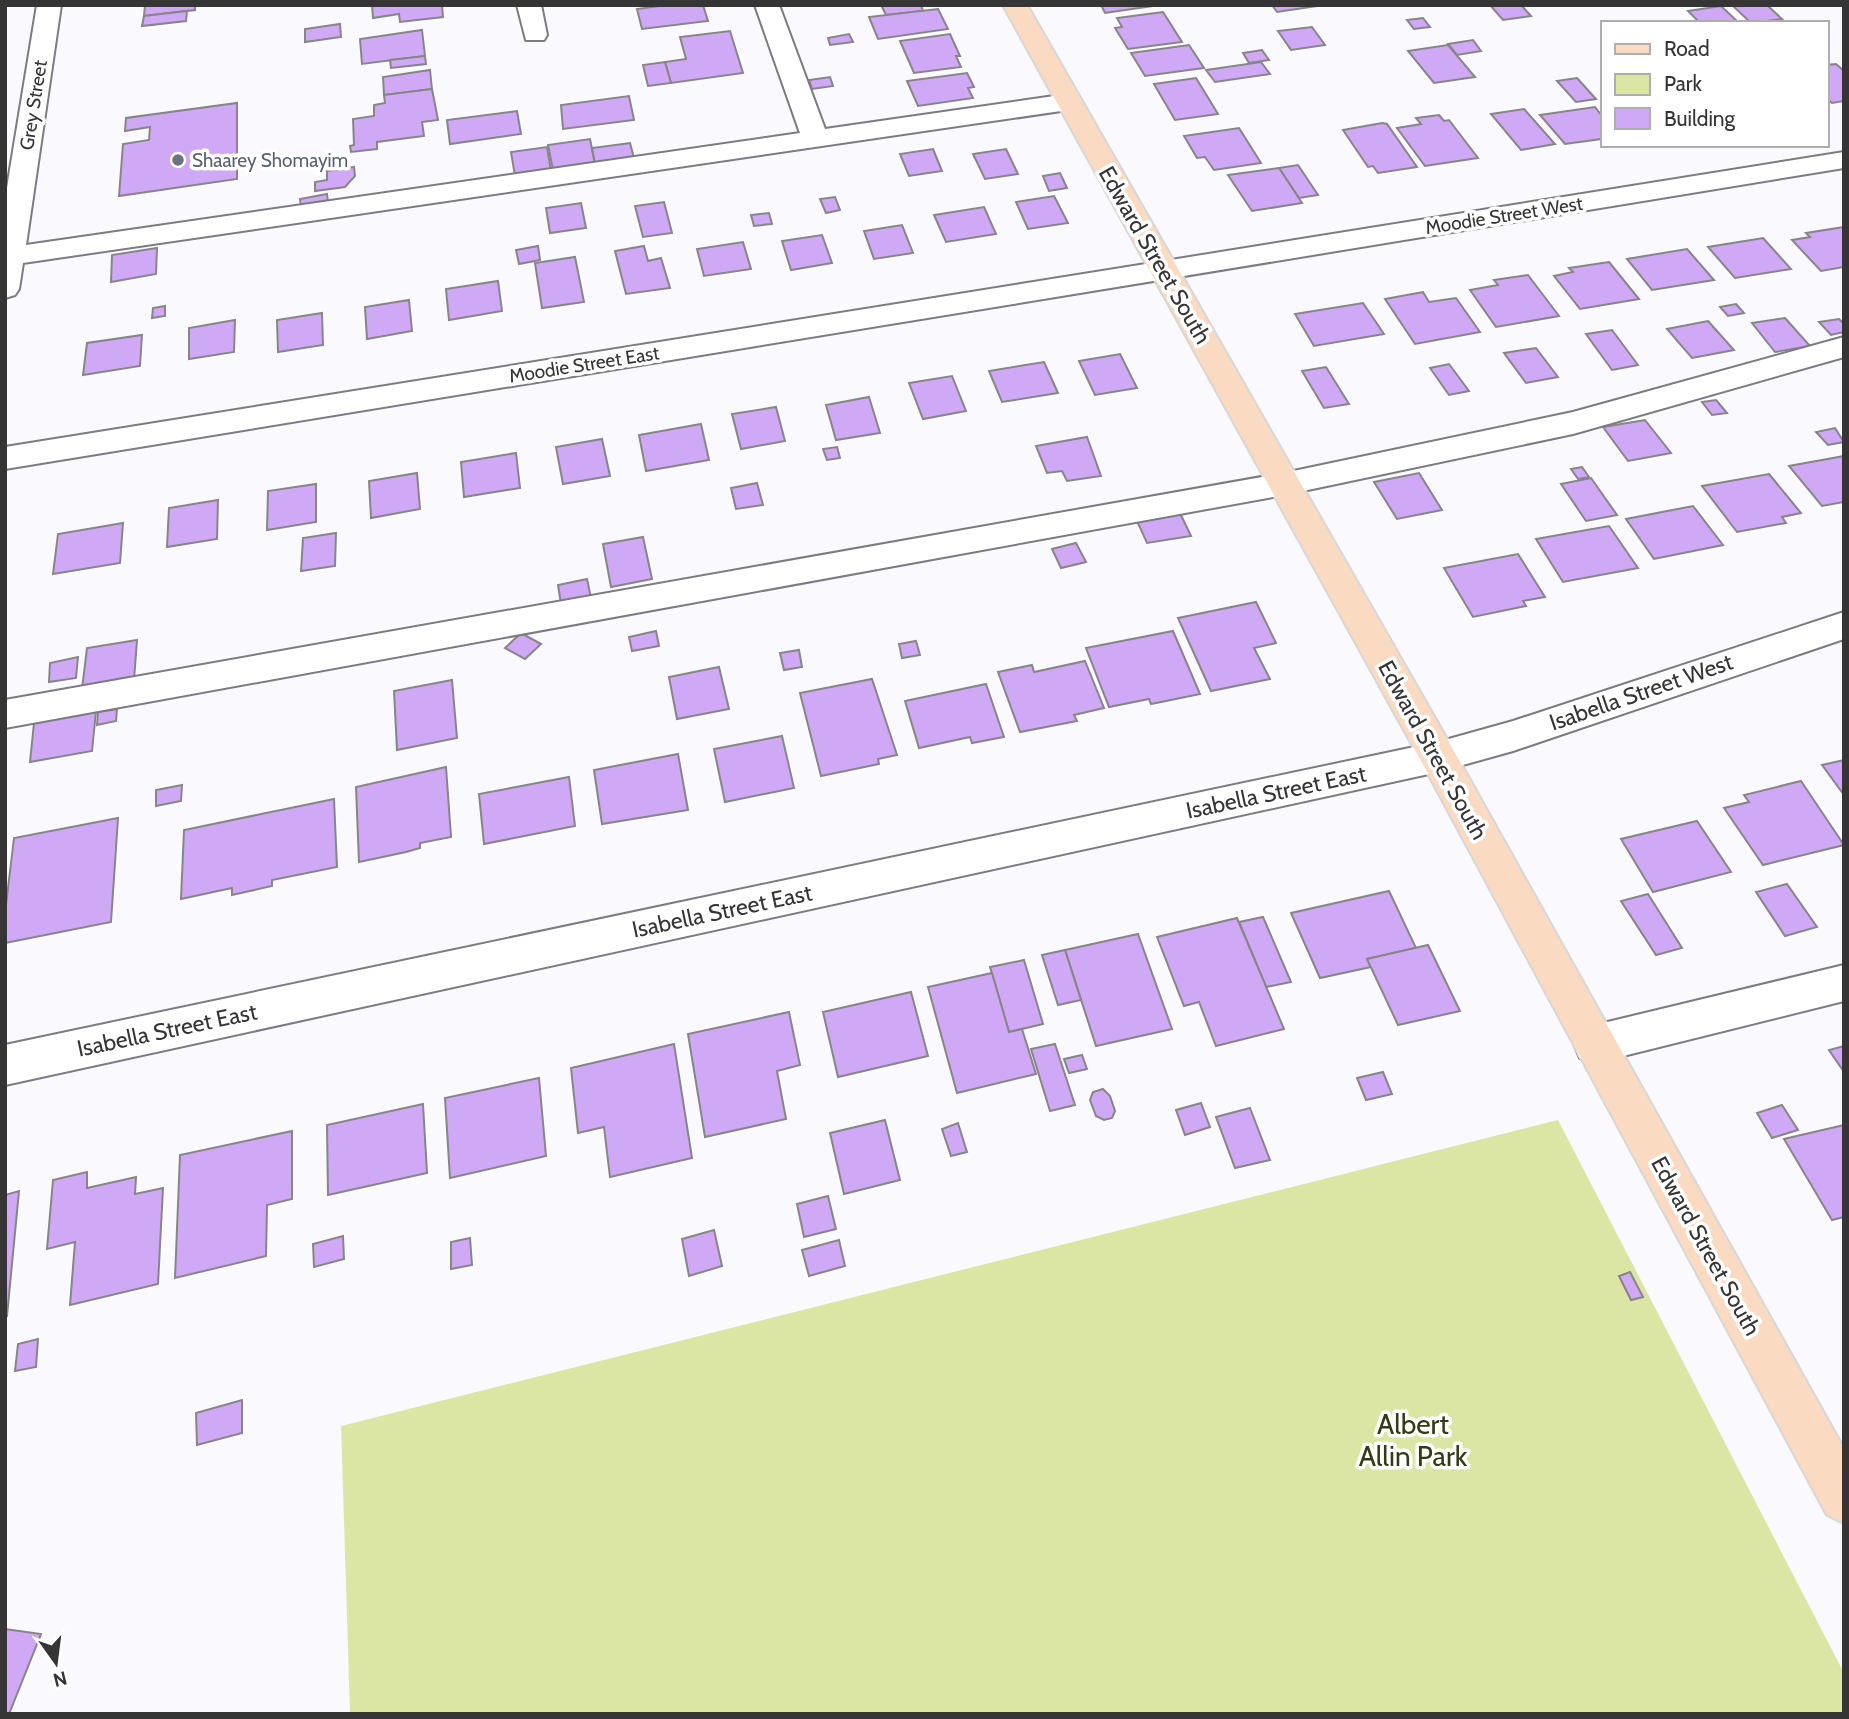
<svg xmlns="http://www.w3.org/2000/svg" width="1849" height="1719" viewBox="0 0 1849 1719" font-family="Cabin,sans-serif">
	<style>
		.green { fill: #dce6a4 }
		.building { fill: #cfa9f5; stroke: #878588; stroke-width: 2 }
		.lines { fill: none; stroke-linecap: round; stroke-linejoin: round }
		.minor-casing { stroke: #7b7c7f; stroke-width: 4 }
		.major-casing { stroke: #d7d7d7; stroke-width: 4 }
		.minor { fill: #fff; fill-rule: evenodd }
		.major { fill: #fadac1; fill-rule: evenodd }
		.worship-dot { fill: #6b7280; stroke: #fff; stroke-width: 2.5 }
		.labels { text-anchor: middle; stroke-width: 7; stroke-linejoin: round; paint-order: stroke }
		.far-street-label { font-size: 19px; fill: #353536; stroke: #fff }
		.far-worship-label { font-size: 19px; fill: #5b616d; stroke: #fff; text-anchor: start }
		.street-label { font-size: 23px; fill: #353536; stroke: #fff }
		.near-park-label { font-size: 28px; fill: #353914; stroke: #fff }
	</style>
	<rect width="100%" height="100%" fill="#fafafe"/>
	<path class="green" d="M1558 1120 1844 1673V1714H350L341 1426Z"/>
	<g class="building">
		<path d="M145 5H195V10L144 16Z"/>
		<path d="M372 5H442L443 17 400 22 399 14 373 18Z"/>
		<path d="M667 5H703L708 21 642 29 637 9Z"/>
		<path d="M881 5H921L923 11 886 15Z"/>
		<path d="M1101 5H1160L1105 13Z"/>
		<path d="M1272 5H1318V6L1277 12Z"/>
		<path d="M1490 5H1521L1531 16 1503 20Z"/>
		<path d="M1732 5H1767L1782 19 1751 23Z"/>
		<path d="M1721 6 1738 22 1700 23 1688 11Z"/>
		<path d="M938 9 948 29 878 39 869 17Z"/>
		<path d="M187 11 186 21 142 26 144 16Z"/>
		<path d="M1163 12 1182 42 1128 49 1115 28 1122 27 1117 18Z"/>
		<path d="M1423 18 1430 27 1414 29 1407 20Z"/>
		<path d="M340 24 341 37 305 42V29Z"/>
		<path d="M1312 27 1325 45 1291 50 1278 31Z"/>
		<path d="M422 30 425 56 362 64 360 39Z"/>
		<path d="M730 31 743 73 671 83 665 62 686 59 680 37Z"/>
		<path d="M849 34 853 42 830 45 828 38Z"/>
		<path d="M950 34 960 56H956L961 67 914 73 900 41Z"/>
		<path d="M1473 40 1481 51 1457 55 1448 44Z"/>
		<path d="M1189 45 1204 68 1145 76 1131 53Z"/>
		<path d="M1448 45 1475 77 1434 83 1408 51Z"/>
		<path d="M1262 50 1269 60 1249 63 1243 53Z"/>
		<path d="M425 56 426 64 391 68 390 60Z"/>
		<path d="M665 62 671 83 648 86 643 65Z"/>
		<path d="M1261 62 1270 74 1215 82 1206 70Z"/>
		<path d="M1836 64 1844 71V101L1832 103 1826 98V65Z"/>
		<path d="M430 70 432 89 384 95 383 77Z"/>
		<path d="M967 73 974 87 968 88 973 98 918 106 907 81Z"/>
		<path d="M830 77 833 86 812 89 809 80Z"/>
		<path d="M1196 78 1218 114 1175 120 1154 84Z"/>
		<path d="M1577 78 1596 99 1576 102 1557 81Z"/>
		<path d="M432 89 438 120 422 122 424 136 377 142V149L351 152 350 146 354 145 353 119 374 116V105L385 103 384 95Z"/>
		<path d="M629 96 634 120 563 129 561 105Z"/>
		<path d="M237 103V179L119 196 123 144 149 140 150 127 125 131 126 118Z"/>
		<path d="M1595 107 1602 116 1601 139 1565 144 1540 115Z"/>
		<path d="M1524 109 1555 144 1521 150 1491 114Z"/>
		<path d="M517 111 521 134 450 144 447 120Z"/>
		<path d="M1439 115 1444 121 1449 120 1478 158 1425 166 1397 128 1421 124 1416 118Z"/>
		<path d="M1382 123 1387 124 1417 167 1378 173 1373 166 1368 167 1343 130Z"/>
		<path d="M1239 128 1261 163 1214 170 1205 157 1197 158 1184 136Z"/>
		<path d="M590 139 595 164 553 170 548 145Z"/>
		<path d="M630 143 634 158 595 164 592 148Z"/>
		<path d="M547 147 551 171 515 176 511 152Z"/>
		<path d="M933 149 942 171 909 176 900 154Z"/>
		<path d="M1006 149 1018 174 985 179 973 154Z"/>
		<path d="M1298 165 1318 195 1299 198 1279 168Z"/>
		<path d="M354 167 355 176 345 187 315 191V182L327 180V171Z"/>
		<path d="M1279 168 1302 203 1252 211 1228 175Z"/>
		<path d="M1060 173 1067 188 1049 191 1043 176Z"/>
		<path d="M327 194 328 202 301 207 300 199Z"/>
		<path d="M1054 196 1068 223 1028 229 1016 202Z"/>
		<path d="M835 197 840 210 826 213 820 199Z"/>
		<path d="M664 202 672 233 643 237 635 206Z"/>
		<path d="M581 203 586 228 550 233 546 208Z"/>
		<path d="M984 207 996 234 946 242 934 215Z"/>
		<path d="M769 213 772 224 754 226 751 215Z"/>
		<path d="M902 225 913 253 874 259 864 231Z"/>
		<path d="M1844 227V267L1821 271 1792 240 1810 237 1806 233Z"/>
		<path d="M822 235 832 263 791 270 782 241Z"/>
		<path d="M1763 238 1791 269 1735 278 1708 247Z"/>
		<path d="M743 242 751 269 704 276 697 249Z"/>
		<path d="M538 246 540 260 519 264 516 250Z"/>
		<path d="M644 246 648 261 661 258 670 288 626 294 615 251Z"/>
		<path d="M157 248 156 274 111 282 112 255Z"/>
		<path d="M1687 249 1714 280 1652 290 1627 259Z"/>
		<path d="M575 257 584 302 542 308 535 263Z"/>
		<path d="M1609 262 1639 299 1580 309 1554 276 1573 272 1569 268Z"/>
		<path d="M1528 275 1559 316 1496 327 1470 290 1498 285 1494 280Z"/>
		<path d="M498 281 502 311 449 320 446 289Z"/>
		<path d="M1423 292 1429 302 1456 298 1480 332 1415 344 1385 299Z"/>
		<path d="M409 300 412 331 367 339 365 307Z"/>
		<path d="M1363 303 1384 334 1314 346 1295 314Z"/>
		<path d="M1736 304 1744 313 1728 316 1720 307Z"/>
		<path d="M165 306V316L152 318 153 308Z"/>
		<path d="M322 313 323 345 278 352 277 320Z"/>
		<path d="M1785 318 1810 346 1775 352 1752 323Z"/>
		<path d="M1839 319 1844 324V332L1831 335 1819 322Z"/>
		<path d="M235 320 234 352 189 359V328Z"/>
		<path d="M1708 321 1734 350 1692 358 1667 329Z"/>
		<path d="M1612 330 1638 365 1612 370 1586 334Z"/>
		<path d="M142 335 140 366 83 375 87 343Z"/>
		<path d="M1536 348 1558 377 1526 383 1504 353Z"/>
		<path d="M1120 354 1137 388 1095 395 1079 361Z"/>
		<path d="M1044 362 1058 393 1002 402 989 371Z"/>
		<path d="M1449 364 1469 391 1449 395 1430 368Z"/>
		<path d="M1326 367 1349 404 1324 408 1302 371Z"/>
		<path d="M952 376 966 411 923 419 909 383Z"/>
		<path d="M869 397 880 433 836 440 826 405Z"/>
		<path d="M1716 400 1727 413 1712 415 1702 402Z"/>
		<path d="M776 407 785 441 741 449 732 414Z"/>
		<path d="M1645 420 1671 453 1628 461 1603 427Z"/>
		<path d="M701 424 709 460 646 471 639 435Z"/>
		<path d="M1835 428 1844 442 1828 445 1816 432Z"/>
		<path d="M1087 437 1101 476 1067 481 1062 471 1047 473 1036 446Z"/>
		<path d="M602 439 610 476 563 484 556 447Z"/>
		<path d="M837 447 840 458 827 460 823 449Z"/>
		<path d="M516 453 520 488 464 497 461 462Z"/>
		<path d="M1844 456V502L1822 506 1789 466Z"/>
		<path d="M1582 467 1589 477 1578 479 1571 469Z"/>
		<path d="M417 473 420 509 371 518 369 481Z"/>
		<path d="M1419 473 1442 510 1397 519 1374 482Z"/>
		<path d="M1769 474 1801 513 1782 517 1786 523 1737 532 1702 486Z"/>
		<path d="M1591 478 1617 515 1586 521 1561 484Z"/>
		<path d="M757 483 763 505 736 509 731 488Z"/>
		<path d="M316 484V522L267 530 268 491Z"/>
		<path d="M218 500 217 539 167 547 169 508Z"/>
		<path d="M1693 506 1723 545 1654 559 1626 519Z"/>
		<path d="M1180 513 1191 536 1147 543 1137 521Z"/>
		<path d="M123 523 120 563 53 574 58 534Z"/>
		<path d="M1609 526 1638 568 1563 582 1536 539Z"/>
		<path d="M336 533 335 566 301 571 303 538Z"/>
		<path d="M643 537 652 579 611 587 603 544Z"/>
		<path d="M1076 543 1086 562 1061 568 1052 549Z"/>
		<path d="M1518 554 1545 597 1523 601 1526 606 1473 617 1444 568Z"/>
		<path d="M587 579 591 598 561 604 558 585Z"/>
		<path d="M1256 602 1276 643 1254 648 1270 679 1211 691 1178 618Z"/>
		<path d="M656 631 659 646 632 651 629 637Z"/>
		<path d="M1173 631 1200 694 1151 704 1149 699 1109 707 1086 648Z"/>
		<path d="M521 633 541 644 525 659 505 648Z"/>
		<path d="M137 640 134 680 82 689 87 648Z"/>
		<path d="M916 641 920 655 902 658 899 644Z"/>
		<path d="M799 650 802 667 784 670 780 653Z"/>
		<path d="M78 657 76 678 49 682 50 663Z"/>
		<path d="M1085 661 1104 708 1074 715 1077 721 1020 732 998 672 1032 665 1034 672Z"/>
		<path d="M719 667 729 709 677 719 669 677Z"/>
		<path d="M872 679 897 755 878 759 879 764 821 776 800 693Z"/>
		<path d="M452 680 457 738 397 750 394 691Z"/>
		<path d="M986 684 1004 737 972 743 970 737 919 748 905 701Z"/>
		<path d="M117 709 116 721 97 725 98 712Z"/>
		<path d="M96 711 92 751 30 762 34 723Z"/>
		<path d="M782 736 794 788 725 802 714 749Z"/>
		<path d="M678 754 688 810 602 824 594 770Z"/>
		<path d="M1844 760V795L1822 765Z"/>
		<path d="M446 767 451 837 420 843V848L406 852 359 862 356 787Z"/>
		<path d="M569 777 575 826 484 844 479 794Z"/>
		<path d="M1801 781 1844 845 1763 865 1724 808 1749 802 1744 795Z"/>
		<path d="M182 785 181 801 156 806V790Z"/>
		<path d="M334 799 337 867 272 880V886L232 895V888L181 899 184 830Z"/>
		<path d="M118 818 111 922 5 943V913L14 838Z"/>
		<path d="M1697 821 1731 872 1653 892 1621 839Z"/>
		<path d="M1787 884 1817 927 1785 936 1756 892Z"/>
		<path d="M1389 891 1416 948 1367 959 1371 967 1320 978 1291 913Z"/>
		<path d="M1648 894 1682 948 1656 955 1621 901Z"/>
		<path d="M1263 917 1291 982 1266 987 1239 922Z"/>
		<path d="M1237 918 1284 1029 1216 1046 1199 1002 1184 1006 1157 937Z"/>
		<path d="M1138 934 1172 1029 1096 1046 1065 950Z"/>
		<path d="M1428 945 1460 1011 1398 1025 1367 959Z"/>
		<path d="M1065 950 1081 1000 1058 1005 1042 955Z"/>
		<path d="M1024 960 1043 1024 1009 1032 990 967Z"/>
		<path d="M992 973 1009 1032 1022 1029 1036 1074 957 1093 928 987Z"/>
		<path d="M911 992 928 1056 838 1077 823 1012Z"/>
		<path d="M789 1012 800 1065 777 1071 786 1119 705 1137 688 1034Z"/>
		<path d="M674 1044 692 1158 610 1177 604 1127 578 1133 571 1068Z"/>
		<path d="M1055 1044 1075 1105 1050 1111 1031 1049Z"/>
		<path d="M1844 1046V1072L1829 1050Z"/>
		<path d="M1082 1055 1087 1069 1069 1073 1064 1059Z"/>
		<path d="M1383 1072 1392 1094 1366 1100 1357 1078Z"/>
		<path d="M539 1078 546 1156 450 1178 445 1098Z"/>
		<path d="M1103 1089 1110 1096 1115 1111 1112 1118 1104 1120 1096 1116 1090 1100 1093 1092Z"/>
		<path d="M1201 1103 1210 1127 1185 1135 1176 1110Z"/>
		<path d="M423 1104 427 1173 328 1195 327 1125Z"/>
		<path d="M1782 1105 1798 1130 1772 1138 1757 1113Z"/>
		<path d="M1250 1108 1270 1160 1235 1168 1216 1117Z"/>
		<path d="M885 1120 900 1180 844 1194 830 1133Z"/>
		<path d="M958 1123 967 1152 951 1156 942 1129Z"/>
		<path d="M1844 1125V1217L1832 1220 1784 1139Z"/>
		<path d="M292 1131V1199L267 1205 266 1256 175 1278 180 1155Z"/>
		<path d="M87 1172V1188L136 1177 135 1194 163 1188 158 1284 70 1305 75 1242 47 1249 53 1180Z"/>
		<path d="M19 1191 7 1316H5V1195Z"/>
		<path d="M828 1196 836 1229 804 1237 797 1204Z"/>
		<path d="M714 1230 722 1266 689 1276 682 1239Z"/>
		<path d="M343 1236 344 1259 314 1267 313 1244Z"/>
		<path d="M470 1238 472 1265 451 1269V1242Z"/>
		<path d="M839 1240 845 1266 809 1276 802 1250Z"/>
		<path d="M1630 1272 1643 1297 1631 1300 1619 1276Z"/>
		<path d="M38 1339 36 1367 15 1371 18 1344Z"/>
		<path d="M242 1400V1433L197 1445 196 1413Z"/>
		<path d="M5 1629 41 1634 9 1714H5Z"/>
	</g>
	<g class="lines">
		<defs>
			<g id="minor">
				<path d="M37 5H61L26 245 800 133 755 5H779L825 129 1068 94 1077 97 1081 102 1077 107 1068 110 23 263 19 289 15 295 5 298V200Z"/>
				<path d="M517 5H541L547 35 544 40H526Z"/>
				<path d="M1844 152V168L5 469V447Z"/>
				<path d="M1844 337V357L1573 434 1284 495 5 728V700L1284 473 1573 412Z"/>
				<path d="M1844 612V639L1513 751 1438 772 5 1085V1045L1438 742 1513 721Z"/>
				<path d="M1844 965V1001L1595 1063 1580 1058 1574 1044 1580 1030 1595 1025Z"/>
			</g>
			<path id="major" d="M1003 5H1027L1451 746 1844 1449V1523L1827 1515 1425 768Z"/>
		</defs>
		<use href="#minor" class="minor-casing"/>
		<use href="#major" class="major-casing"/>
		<use href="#minor" class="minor"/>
		<use href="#major" class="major"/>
	</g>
	<circle class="worship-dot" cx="178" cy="160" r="7"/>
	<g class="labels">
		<g class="far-street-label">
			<text transform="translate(33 105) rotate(-81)" y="7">Grey Street</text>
			<text transform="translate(1504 215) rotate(-9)" y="7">Moodie Street West</text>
			<text transform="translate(584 364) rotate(-9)" y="7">Moodie Street East</text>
		</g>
		<g class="far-worship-label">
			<text x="192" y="167">Shaarey Shomayim</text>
		</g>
		<g class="street-label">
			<text transform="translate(1155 255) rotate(60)" y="8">Edward Street South</text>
			<text transform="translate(1641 692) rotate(-19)" y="8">Isabella Street West</text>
			<text transform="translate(1433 750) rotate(61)" y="8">Edward Street South</text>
			<text transform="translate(1276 792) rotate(-12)" y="8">Isabella Street East</text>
			<text transform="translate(722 911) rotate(-12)" y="8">Isabella Street East</text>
			<text transform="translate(167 1030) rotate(-12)" y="8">Isabella Street East</text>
			<text transform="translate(1706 1246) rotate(61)" y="8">Edward Street South</text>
		</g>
		<g class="near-park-label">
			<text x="1413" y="1434">Albert<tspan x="1413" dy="32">Allin Park</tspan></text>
		</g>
	</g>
	<rect width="1849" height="1719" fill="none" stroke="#353536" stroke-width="14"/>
	<rect x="1601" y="21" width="228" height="126" fill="#ffffff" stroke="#aeaeaf" stroke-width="2"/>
	<rect x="1615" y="44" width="35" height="10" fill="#fadac1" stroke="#aeaeaf" stroke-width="2"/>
	<text x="1664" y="56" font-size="21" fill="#353536">Road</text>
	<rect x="1615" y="74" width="35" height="21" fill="#dce6a4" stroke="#aeaeaf" stroke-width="2"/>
	<text x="1664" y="91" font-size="21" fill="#353536">Park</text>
	<rect x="1615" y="108" width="35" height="21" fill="#cfa9f5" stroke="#aeaeaf" stroke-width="2"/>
	<text x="1664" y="126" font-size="21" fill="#353536">Building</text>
	<g transform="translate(56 1663) rotate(166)" stroke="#ffffff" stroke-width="5" paint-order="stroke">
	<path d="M0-5L12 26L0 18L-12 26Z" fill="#353536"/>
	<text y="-10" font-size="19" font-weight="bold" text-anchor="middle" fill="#353536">N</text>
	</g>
</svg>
